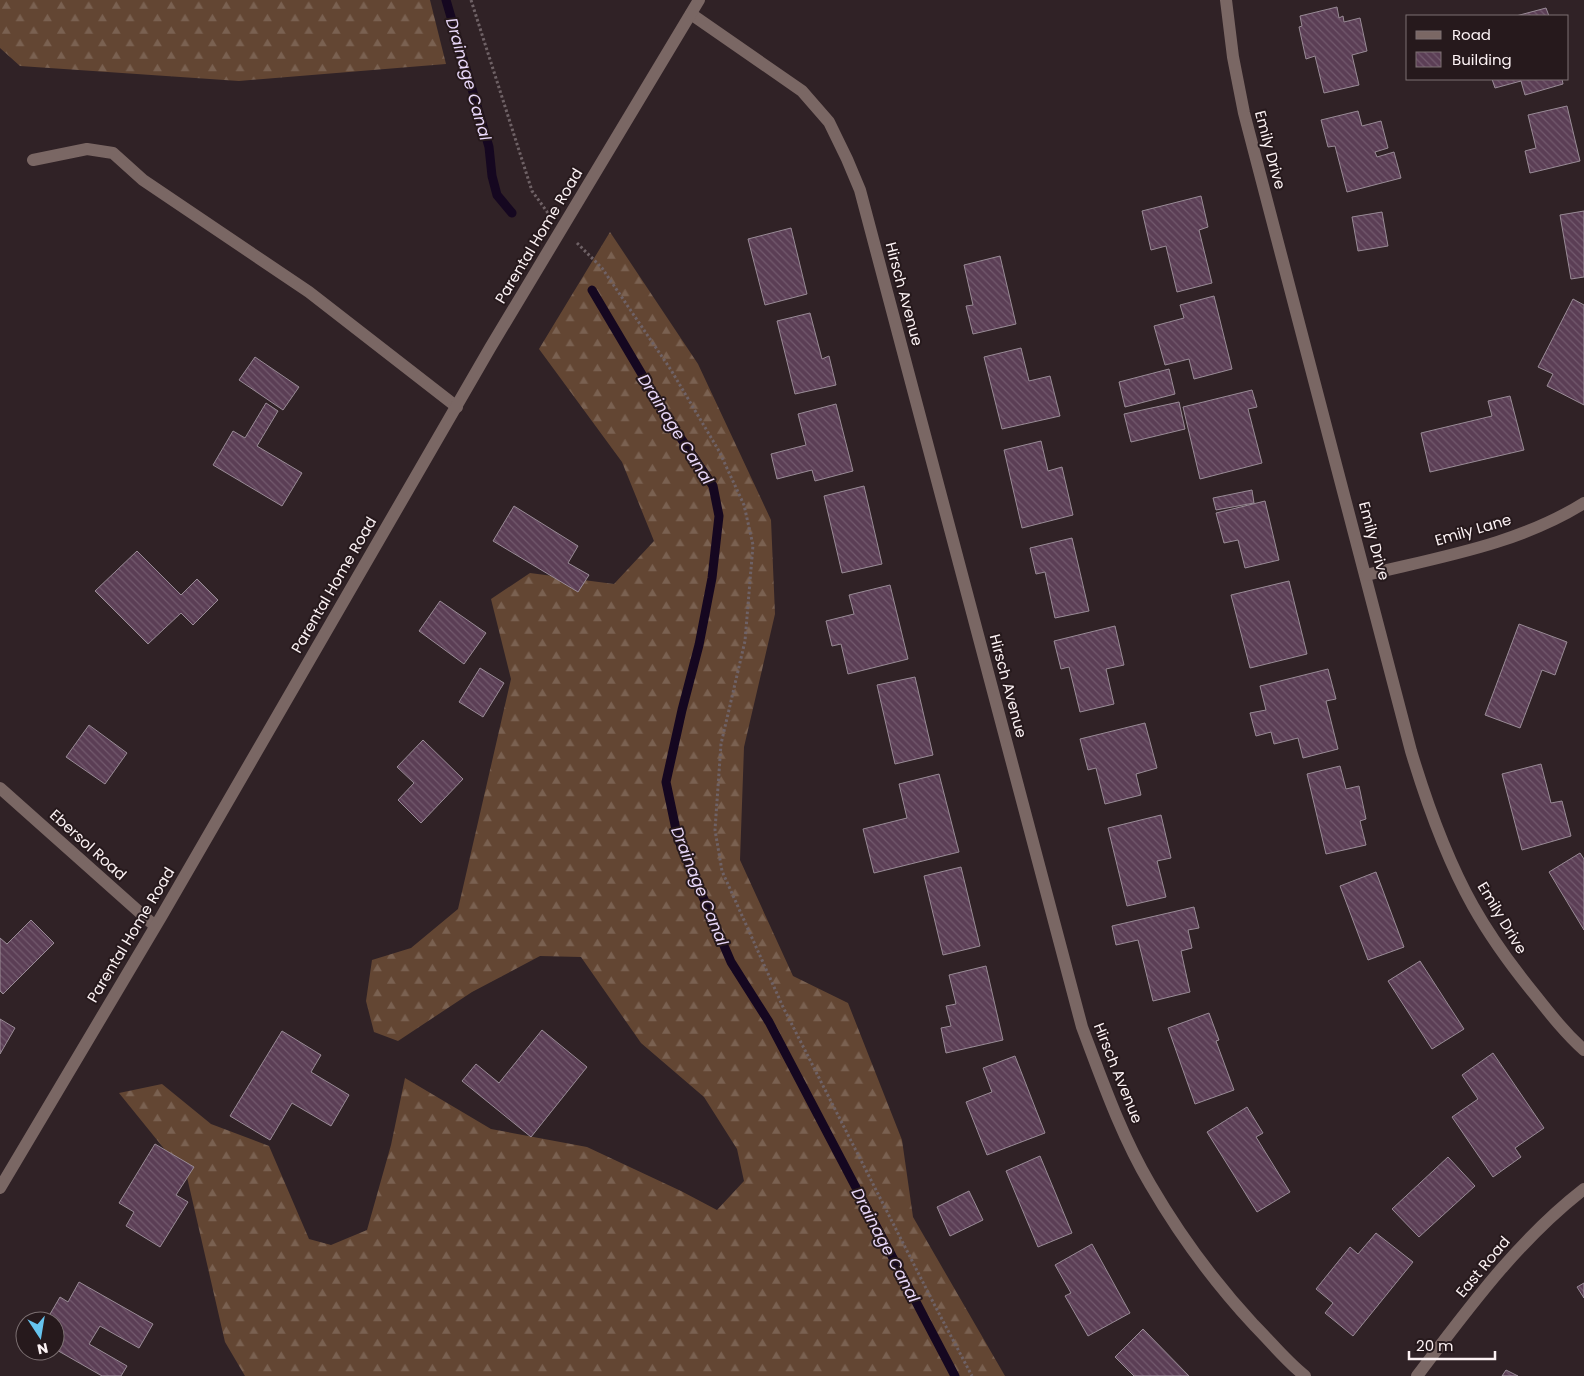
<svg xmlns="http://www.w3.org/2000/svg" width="1584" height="1376" viewBox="0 0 1584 1376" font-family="Poppins,sans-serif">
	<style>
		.forest { fill: url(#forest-firs) }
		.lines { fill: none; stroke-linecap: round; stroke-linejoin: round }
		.stream { stroke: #150720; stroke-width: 9 }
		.building { fill: url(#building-back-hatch); stroke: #998b96 }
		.path { stroke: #6f6266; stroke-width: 3; stroke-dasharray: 2.5 2.5; stroke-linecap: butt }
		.minor { stroke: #7a6764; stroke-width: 12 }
		.labels { text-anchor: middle; stroke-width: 4; stroke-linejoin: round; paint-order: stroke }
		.street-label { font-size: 15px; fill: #fcf2f4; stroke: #26191c }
		.water-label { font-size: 16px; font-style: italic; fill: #e9d8fa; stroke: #26191c }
	</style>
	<defs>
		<pattern id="forest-firs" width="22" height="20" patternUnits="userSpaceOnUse" patternTransform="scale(1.25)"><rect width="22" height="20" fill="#634633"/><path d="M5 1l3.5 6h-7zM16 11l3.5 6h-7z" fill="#7a6151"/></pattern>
		<pattern id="building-back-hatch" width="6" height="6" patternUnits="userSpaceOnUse" patternTransform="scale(1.25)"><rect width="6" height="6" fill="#5b3e55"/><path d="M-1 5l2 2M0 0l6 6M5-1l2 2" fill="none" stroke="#735a6e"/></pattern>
	</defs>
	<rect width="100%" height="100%" fill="#302226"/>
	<g class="forest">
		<path d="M0 0H430L446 64 239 81 20 66 0 48Z"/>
		<path d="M610 232 698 364 771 520 775 614 744 747 740 860 793 976 848 1003 902 1140 913 1217 1005 1376H245L225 1342 187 1177 119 1093 162 1084 211 1124 269 1146 309 1239 331 1245 367 1230 391 1145 405 1078 491 1129 587 1147 681 1191 717 1210 744 1181 737 1149 704 1097 641 1043 581 957 540 956 472 992 398 1041 374 1032 366 1001 372 960 411 948 458 909 511 679 491 599 530 573 614 584 654 541 622 462 539 349Z"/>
	</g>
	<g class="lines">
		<g class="stream">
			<path d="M446 0 489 147 492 176 497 195 512 213"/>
			<path d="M592 290 672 425 713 486 719 516 712 578 699 645 682 710 666 782 678 839 731 962 769 1022 955 1376"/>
		</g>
	</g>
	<g class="building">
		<path d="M1337 7 1339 18 1343 16 1344 22 1360 18 1367 51 1352 55 1359 85 1324 93 1315 56 1306 59 1299 27 1302 26 1300 16Z"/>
		<path d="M1546 8 1549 16H1516Z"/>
		<path d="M1492 79H1562L1563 84 1525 95 1521 81 1495 88Z"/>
		<path d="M1567 106 1580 161 1530 173 1525 151 1536 148 1528 115Z"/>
		<path d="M1358 111 1362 126 1381 121 1388 148 1375 152 1377 157 1394 152 1401 178 1347 192 1335 146 1328 147 1321 120Z"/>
		<path d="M1201 196 1208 227 1199 230 1212 283 1177 292 1166 246 1151 250 1142 211Z"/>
		<path d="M1584 211V277L1571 279 1560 215Z"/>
		<path d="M1382 212 1388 246 1358 251 1352 217Z"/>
		<path d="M791 228 807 294 765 305 748 239Z"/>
		<path d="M1000 256 1016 324 973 334 966 306 973 305 964 265Z"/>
		<path d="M1214 296 1232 369 1194 379 1189 359 1165 365 1154 326 1184 318 1180 305Z"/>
		<path d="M1573 299 1584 305V405L1547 386 1553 374 1538 367Z"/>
		<path d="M810 313 822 359 829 356 836 385 795 394 777 321Z"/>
		<path d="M1021 348 1029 381 1050 376 1060 416 1002 429 984 357Z"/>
		<path d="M255 357 299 387 283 410 239 380Z"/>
		<path d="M1169 369 1175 394 1125 407 1119 382Z"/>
		<path d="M1252 390 1257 407 1248 409 1262 463 1200 479 1183 407Z"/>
		<path d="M1510 396 1524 450 1430 472 1421 433 1492 416 1488 401Z"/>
		<path d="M1179 402 1185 429 1131 442 1124 414Z"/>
		<path d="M266 403 278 411 257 446 302 473 282 506 213 465 233 431 245 438Z"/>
		<path d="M836 404 853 471 815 481 812 470 777 479 771 454 806 445 798 414Z"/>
		<path d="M1041 441 1048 471 1062 467 1073 515 1022 528 1004 450Z"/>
		<path d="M864 486 882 564 842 573 824 496Z"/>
		<path d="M1252 490 1254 503 1216 510 1213 498Z"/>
		<path d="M1265 501 1279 560 1245 568 1238 540 1224 543 1216 513Z"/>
		<path d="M514 506 578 546 568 563 589 575 578 592 493 541Z"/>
		<path d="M1072 538 1089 611 1055 618 1045 572 1036 574 1030 548Z"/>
		<path d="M137 551 181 595 197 579 218 600 193 625 181 613 148 644 95 591Z"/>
		<path d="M1289 581 1307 654 1250 668 1231 595Z"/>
		<path d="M890 585 908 659 848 674 841 644 832 646 826 621 854 614 849 595Z"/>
		<path d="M440 601 486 633 464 664 419 631Z"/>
		<path d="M1519 624 1567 642 1555 675 1542 670 1520 728 1485 715Z"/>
		<path d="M1115 626 1124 665 1106 669 1114 704 1080 712 1069 667 1061 669 1054 641Z"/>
		<path d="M480 668 504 683 483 717 459 702Z"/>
		<path d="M1328 669 1336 699 1326 701 1338 749 1303 758 1298 738 1274 744 1271 732 1256 736 1250 713 1266 710 1260 686Z"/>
		<path d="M915 677 933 755 895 764 877 685Z"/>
		<path d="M1145 723 1157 768 1136 774 1141 795 1105 804 1096 768 1088 770 1080 739Z"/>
		<path d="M89 725 127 753 105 784 66 757Z"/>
		<path d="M423 740 463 779 421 823 398 800 414 783 397 767Z"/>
		<path d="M1541 764 1551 803 1562 801 1571 836 1522 850 1502 774Z"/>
		<path d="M1340 766 1346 789 1359 786 1366 819 1360 821 1366 845 1326 854 1307 774Z"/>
		<path d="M939 774 959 852 874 873 863 829 907 818 899 784Z"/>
		<path d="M1161 815 1171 858 1157 861 1166 897 1127 906 1108 828Z"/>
		<path d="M1580 853 1584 859V930L1549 872Z"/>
		<path d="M961 867 980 946 943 955 924 876Z"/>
		<path d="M1376 872 1404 947 1368 960 1340 886Z"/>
		<path d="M1194 907 1199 928 1188 930 1192 948 1181 951 1190 992 1153 1001 1138 940 1116 945 1112 926Z"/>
		<path d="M31 920 54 943 3 994 0 991V938L7 944Z"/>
		<path d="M1420 961 1464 1029 1432 1049 1388 981Z"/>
		<path d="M986 966 1003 1040 946 1053 941 1028 951 1026 946 1006 956 1004 949 975Z"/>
		<path d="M1209 1013 1219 1040 1216 1041 1234 1090 1195 1104 1168 1028Z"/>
		<path d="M0 1019 15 1028 0 1054Z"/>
		<path d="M542 1030 587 1067 531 1137 462 1081 476 1064 499 1083Z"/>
		<path d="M282 1031 321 1055 311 1072 349 1095 331 1126 292 1103 270 1140 230 1116Z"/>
		<path d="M1493 1053 1544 1128 1515 1148 1521 1157 1493 1177 1452 1117 1478 1099 1462 1075Z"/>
		<path d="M1015 1056 1045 1133 987 1155 966 1102 992 1092 983 1068Z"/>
		<path d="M1247 1107 1263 1133 1256 1137 1290 1192 1257 1212 1207 1132Z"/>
		<path d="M155 1144 194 1167 176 1195 188 1202 160 1247 126 1226 134 1212 119 1203Z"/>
		<path d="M1040 1156 1072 1233 1038 1247 1006 1171Z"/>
		<path d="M1448 1157 1475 1186 1419 1237 1392 1209Z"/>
		<path d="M969 1191 983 1220 950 1236 937 1207Z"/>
		<path d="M1376 1233 1413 1262 1353 1336 1325 1313 1333 1303 1316 1289 1350 1247 1358 1254Z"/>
		<path d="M1092 1244 1130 1313 1088 1336 1065 1296 1071 1293 1055 1265Z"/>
		<path d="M79 1282 153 1324 139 1348 100 1326 89 1344 127 1366 121 1376H102L55 1349V1321H46L60 1297 68 1302Z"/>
		<path d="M1584 1283V1298L1577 1287Z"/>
		<path d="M1143 1329 1189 1376H1134L1115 1357Z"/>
		<path d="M1506 1370 1518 1376H1502Z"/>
	</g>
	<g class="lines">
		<g class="path">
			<path d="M471 0 532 191 548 213"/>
			<path d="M577 243 602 268 671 370 719 451 744 505 753 545 745 641 721 744 715 830 722 871 783 1007 934 1304 972 1376"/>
		</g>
		<g class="minor">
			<path d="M1226 0 1233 57 1244 113 1411 751C1427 804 1446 858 1473 906 1491 938 1513 968 1536 996 1551 1015 1566 1034 1584 1050"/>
			<path d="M691 14 802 91 829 122 847 159 860 190 1082 1027C1102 1080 1121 1135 1150 1184 1179 1234 1215 1283 1254 1325 1271 1342 1286 1361 1305 1376"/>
			<path d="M33 160 87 149 113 153 143 180 309 292 457 407"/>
			<path d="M1366 575C1440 557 1519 544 1584 503"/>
			<path d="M0 788 155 926"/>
			<path d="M0 1188 161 917 490 348 699 0"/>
			<path d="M1417 1376C1468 1309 1517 1241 1584 1189"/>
		</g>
	</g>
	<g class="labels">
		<g class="street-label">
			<text transform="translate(1270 150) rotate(75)" y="5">Emily Drive</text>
			<text transform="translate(539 236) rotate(-59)" y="5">Parental Home Road</text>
			<text transform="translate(904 294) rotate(75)" y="5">Hirsch Avenue</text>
			<text transform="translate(1473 530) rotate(-16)" y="5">Emily Lane</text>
			<text transform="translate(1374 541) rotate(75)" y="5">Emily Drive</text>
			<text transform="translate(334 585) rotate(-60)" y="5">Parental Home Road</text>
			<text transform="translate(1008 686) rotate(75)" y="5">Hirsch Avenue</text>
			<text transform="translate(88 845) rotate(42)" y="5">Ebersol Road</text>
			<text transform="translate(1502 918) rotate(59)" y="5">Emily Drive</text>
			<text transform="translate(131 935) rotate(-59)" y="5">Parental Home Road</text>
			<text transform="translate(1118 1073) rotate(68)" y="5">Hirsch Avenue</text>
			<text transform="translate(1483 1267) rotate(-50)" y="5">East Road</text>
		</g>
		<g class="water-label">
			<text transform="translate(469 79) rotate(74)" y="6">Drainage Canal</text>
			<text transform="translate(676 429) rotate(58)" y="6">Drainage Canal</text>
			<text transform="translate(700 886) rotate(68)" y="6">Drainage Canal</text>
			<text transform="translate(886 1245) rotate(62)" y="6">Drainage Canal</text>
		</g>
	</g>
	<rect x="1406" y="15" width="162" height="65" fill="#26191c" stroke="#7c7072"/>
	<rect x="1416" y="31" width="25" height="8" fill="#7a6764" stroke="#7c7072"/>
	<text x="1452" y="40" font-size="15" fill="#fcf2f4">Road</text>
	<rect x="1416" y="52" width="25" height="15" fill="url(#building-back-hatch)" stroke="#7c7072"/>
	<text x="1452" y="65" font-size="15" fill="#fcf2f4">Building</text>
	<g transform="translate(40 1336) rotate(168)"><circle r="24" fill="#26191c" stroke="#7c7072"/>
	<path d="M0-4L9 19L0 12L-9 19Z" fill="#66c4ef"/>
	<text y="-8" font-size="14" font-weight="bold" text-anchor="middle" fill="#fcf2f4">N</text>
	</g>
	<path d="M1409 1351v8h86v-8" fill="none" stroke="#fcf2f4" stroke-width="2.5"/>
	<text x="1416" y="1351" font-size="15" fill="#fcf2f4" stroke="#26191c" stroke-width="4" paint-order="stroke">20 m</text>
</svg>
